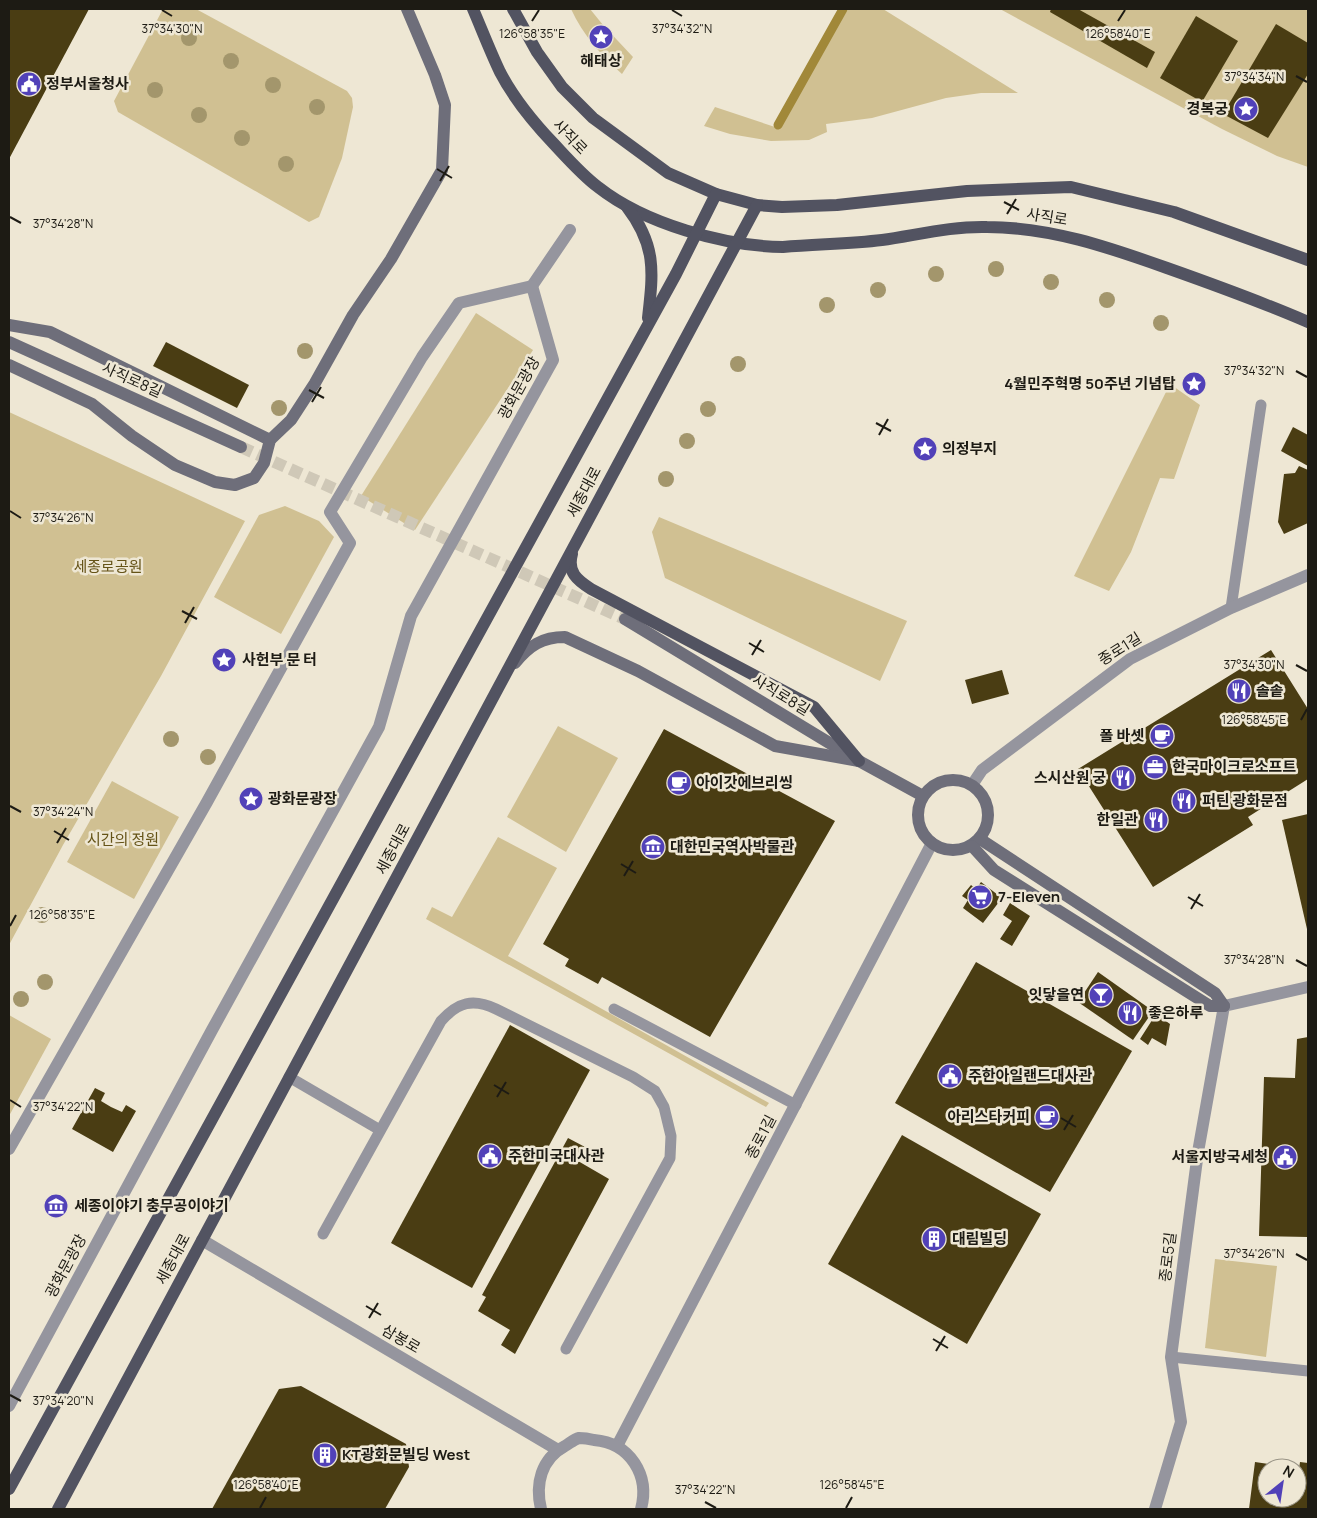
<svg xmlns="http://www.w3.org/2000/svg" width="1317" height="1518" viewBox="0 0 1317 1518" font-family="Manrope,'Noto Sans KR',sans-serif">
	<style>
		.green { fill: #d0c092 }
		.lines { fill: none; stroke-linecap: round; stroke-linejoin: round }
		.stream { stroke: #a18839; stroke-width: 9 }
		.building { fill: #4a3d13 }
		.secondary-tunnel { stroke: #cfc8b7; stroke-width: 12; stroke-dasharray: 12 6; stroke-linecap: butt }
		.lane { stroke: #95959e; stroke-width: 11 }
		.street { stroke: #95959e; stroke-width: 12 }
		.secondary { stroke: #6e6e7a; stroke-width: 12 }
		.primary { stroke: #525361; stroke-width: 12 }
		.tree { fill: #a3966c }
		.ticks { fill: none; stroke: #1d1b14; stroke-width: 2 }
		.labels { text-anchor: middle; stroke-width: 5; stroke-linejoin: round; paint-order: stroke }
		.poi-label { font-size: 15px; font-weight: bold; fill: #1d1b14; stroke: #eee7d4; text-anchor: start }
		.street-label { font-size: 15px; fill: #1d1b14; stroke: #eee7d4 }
		.park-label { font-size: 15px; fill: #655317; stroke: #eee7d4 }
		.ticks-label { font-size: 12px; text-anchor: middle; fill: #1d1b14; stroke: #eee7d4; stroke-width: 5; stroke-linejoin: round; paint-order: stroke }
	</style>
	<rect width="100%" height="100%" fill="#eee7d4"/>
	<g class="green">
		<path d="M163 9H196L347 91 352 98 353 107 342 158 319 217 309 222 118 112 114 101Z"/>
		<path d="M571 9H590L603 25 633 57 622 74C601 55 583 35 571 9Z"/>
		<path d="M845 9H883L1018 93H981L946 98 872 118 826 124 827 132 809 140 771 141 730 134 704 126 715 107 778 128Z"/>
		<path d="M1000 9H1308V167L1277 156 1222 129Z"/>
		<path d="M476 313 533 350 415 530 361 496Z"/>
		<path d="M1170 384 1200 405 1174 479 1160 478 1131 552 1109 591 1074 576Z"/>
		<path d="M9 412 245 521 161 676 63 845 9 945Z"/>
		<path d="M285 506 319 521 334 537 281 634 214 597 259 515Z"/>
		<path d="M659 517 907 621 880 681 665 578 652 532Z"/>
		<path d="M558 726 618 758 566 852 507 817Z"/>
		<path d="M112 781 179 817 134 899 67 862Z"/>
		<path d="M498 837 557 868 508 956 769 1103 766 1107 426 919 432 907 452 917Z"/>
		<path d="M9 1015 51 1039 9 1116Z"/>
		<path d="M1215 1259 1277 1266 1266 1357 1205 1348Z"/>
	</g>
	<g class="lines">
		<path class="stream" d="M778 125 843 9"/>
	</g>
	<g class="building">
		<path d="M9 9H89L9 159Z"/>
		<path d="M1051 9H1078L1155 52 1147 68 1050 12Z"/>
		<path d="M1196 16 1238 41 1202 102 1160 78Z"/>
		<path d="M1276 24 1308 43V74L1268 138 1223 114Z"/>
		<path d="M166 342 249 385 237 408 153 366Z"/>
		<path d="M1293 427 1308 435V466L1281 451Z"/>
		<path d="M1299 466 1308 470V523L1284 534 1278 522 1284 474 1295 473Z"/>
		<path d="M1271 650 1308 709V779L1248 817 1253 825 1153 887 1078 769Z"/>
		<path d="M1002 670 1009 694 972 704 965 680Z"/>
		<path d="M664 729 835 821 710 1037 602 977 598 984 565 966 569 959 543 944Z"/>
		<path d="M1308 814V929H1307L1282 820Z"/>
		<path d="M981 882 1002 898 983 923 963 908 968 900 962 896 971 885 976 889Z"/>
		<path d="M1010 903 1030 916 1012 946 1000 939 1012 921 1003 915Z"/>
		<path d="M976 962 1132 1051 1050 1192 895 1103Z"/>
		<path d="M1098 972 1153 1011 1133 1040 1078 1002Z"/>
		<path d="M1156 1014 1170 1024 1166 1046 1152 1038 1148 1045 1140 1039Z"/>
		<path d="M510 1025 590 1070 472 1288 391 1243Z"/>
		<path d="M1308 1037V1237L1259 1236 1264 1077 1295 1078 1297 1039Z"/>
		<path d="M95 1088 105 1093 101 1101 111 1107 122 1112 126 1105 136 1111 113 1152 72 1129Z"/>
		<path d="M902 1135 1041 1214 967 1344 828 1264Z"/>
		<path d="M568 1138 585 1147 578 1161 609 1179 515 1354 501 1345 510 1330 478 1311 486 1297 482 1295Z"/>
		<path d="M301 1386 406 1444 409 1467 385 1509H212L279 1389Z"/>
		<path d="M1255 1462 1288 1467 1267 1468V1498H1297V1468L1299 1469 1300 1462 1308 1463V1509H1249Z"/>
	</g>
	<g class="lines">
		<path class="secondary-tunnel" d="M241 447 625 619"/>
		<g class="lane">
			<path d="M1231 608 1261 405"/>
			<path d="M614 1009 796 1105"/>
			<path d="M289 1077 380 1130"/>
			<path d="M323 1234 441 1021C458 1002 473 998 496 1009L633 1077 655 1091 664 1107 671 1136 670 1158 566 1349"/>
			<path d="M1171 1357 1308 1371"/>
		</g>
		<g class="street">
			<path d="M532 286 570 230"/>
			<path d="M972 785 982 770 1130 659 1231 608 1308 575"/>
			<path d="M9 1149 207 802 350 543 330 512 422 357 459 303 532 286 553 360 411 616 379 727 212 1030 9 1406"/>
			<path d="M202 1240 558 1450"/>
			<path d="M617 1446 932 843"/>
			<path d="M541 1509C535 1484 541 1459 565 1446 569 1444 574 1439 579 1438 583 1438 590 1439 594 1440 630 1443 650 1475 641 1509"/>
			<path d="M1155 1509 1181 1422 1171 1357 1198 1152 1224 1006 1308 987"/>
		</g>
		<g class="secondary">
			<path d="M9 325 50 332 270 440"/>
			<path d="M9 342 241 447"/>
			<path d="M9 365 92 404 132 436 175 465 215 482 235 485 254 478 264 463 270 440 291 420 315 383 353 315 391 259 442 170 445 105 435 75 407 9"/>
			<path d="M625 619 859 761 923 796"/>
			<path d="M515 663C529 646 542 637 565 637L638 671 775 746 859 761"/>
			<circle cx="953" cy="815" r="35"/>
			<path d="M980 839 1215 993 1224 1006"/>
			<path d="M972 846 994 870 1210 1006H1224"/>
		</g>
		<g class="primary">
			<path d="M473 9C482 30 490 51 500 72 514 99 534 123 554 144 568 159 582 175 598 187 645 224 724 246 783 247 816 244 849 244 882 240 917 235 952 226 987 227 1050 227 1108 247 1167 268 1215 285 1262 302 1308 322"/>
			<path d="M513 9 537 52 562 87 593 118 668 173 716 194 757 205 782 207 837 205 967 191 1071 187 1174 212 1308 260"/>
			<path d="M627 207C657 246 653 273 648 318"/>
			<path d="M572 554C567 572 577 580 591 589L814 707 859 761"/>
			<path d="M9 1489 676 274 716 194"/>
			<path d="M58 1509 757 205"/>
		</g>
	</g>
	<g class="tree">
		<circle cx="189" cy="38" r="8"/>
		<circle cx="231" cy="61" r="8"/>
		<circle cx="273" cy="85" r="8"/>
		<circle cx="155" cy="90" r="8"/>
		<circle cx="317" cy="107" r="8"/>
		<circle cx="199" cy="115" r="8"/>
		<circle cx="242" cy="138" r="8"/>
		<circle cx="286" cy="164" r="8"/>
		<circle cx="996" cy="269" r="8"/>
		<circle cx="936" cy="274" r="8"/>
		<circle cx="1051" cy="282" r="8"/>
		<circle cx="878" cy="290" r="8"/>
		<circle cx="1107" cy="300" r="8"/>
		<circle cx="827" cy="305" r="8"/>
		<circle cx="1161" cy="323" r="8"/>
		<circle cx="305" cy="351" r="8"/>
		<circle cx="738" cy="364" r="8"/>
		<circle cx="279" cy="408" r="8"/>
		<circle cx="708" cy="409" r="8"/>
		<circle cx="687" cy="441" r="8"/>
		<circle cx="666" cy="479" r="8"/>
		<circle cx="171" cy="739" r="8"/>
		<circle cx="208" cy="757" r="8"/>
		<circle cx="42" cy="915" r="8"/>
		<circle cx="45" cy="982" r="8"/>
		<circle cx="21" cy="999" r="8"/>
	</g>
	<path class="ticks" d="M162 10 172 16M672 10 682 16M532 21 539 10M1118 21 1125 10M1296 76 1307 82M437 169 452 178M440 181 449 166M1004 202 1019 210M1007 214 1016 199M10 217 21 223M1296 371 1307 377M309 390 324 398M312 402 321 387M876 423 891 431M879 435 888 419M10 511 21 518M182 611 197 619M185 623 194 607M749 643 764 652M752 655 761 640M1296 665 1307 671M1301 720 1307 709M10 806 21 812M54 831 69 840M57 843 66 828M621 864 636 873M624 876 633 861M1188 897 1203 906M1191 909 1200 894M10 926 16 915M1296 960 1307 966M494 1085 509 1094M497 1097 506 1082M10 1100 21 1107M1061 1118 1076 1127M1064 1130 1073 1115M1296 1254 1307 1260M366 1306 381 1315M369 1318 378 1303M933 1339 948 1348M936 1351 945 1336M10 1395 21 1401M705 1502 716 1508M260 1508 266 1497M846 1508 852 1497"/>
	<defs>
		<symbol id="sight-disc" viewBox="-11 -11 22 22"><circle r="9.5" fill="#5141b8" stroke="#eee7d4"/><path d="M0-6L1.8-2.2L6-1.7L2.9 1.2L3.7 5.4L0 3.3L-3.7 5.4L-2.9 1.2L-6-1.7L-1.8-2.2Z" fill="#fff"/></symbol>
		<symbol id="civic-disc" viewBox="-11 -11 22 22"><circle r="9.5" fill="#5141b8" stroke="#eee7d4"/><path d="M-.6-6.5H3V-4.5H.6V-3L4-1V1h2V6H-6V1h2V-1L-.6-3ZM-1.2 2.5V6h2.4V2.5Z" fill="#fff"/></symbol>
		<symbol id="restaurant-disc" viewBox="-11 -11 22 22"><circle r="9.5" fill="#5141b8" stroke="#eee7d4"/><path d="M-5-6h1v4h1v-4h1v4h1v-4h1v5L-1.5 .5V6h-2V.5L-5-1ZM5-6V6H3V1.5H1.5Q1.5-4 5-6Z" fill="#fff"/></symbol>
		<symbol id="cafe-disc" viewBox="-11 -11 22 22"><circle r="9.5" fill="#5141b8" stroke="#eee7d4"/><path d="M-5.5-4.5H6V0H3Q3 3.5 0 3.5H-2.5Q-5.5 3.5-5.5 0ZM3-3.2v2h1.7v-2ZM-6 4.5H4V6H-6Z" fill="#fff"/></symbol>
		<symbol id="office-disc" viewBox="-11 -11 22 22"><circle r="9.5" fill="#5141b8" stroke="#eee7d4"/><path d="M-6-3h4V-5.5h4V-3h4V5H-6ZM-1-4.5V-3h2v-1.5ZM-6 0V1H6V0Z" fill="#fff"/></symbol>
		<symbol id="museum-disc" viewBox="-11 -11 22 22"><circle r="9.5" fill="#5141b8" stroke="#eee7d4"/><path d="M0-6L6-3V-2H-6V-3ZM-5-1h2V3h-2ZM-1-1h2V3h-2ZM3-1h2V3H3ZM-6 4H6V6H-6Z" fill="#fff"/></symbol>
		<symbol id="supermarket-disc" viewBox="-11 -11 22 22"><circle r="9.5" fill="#5141b8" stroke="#eee7d4"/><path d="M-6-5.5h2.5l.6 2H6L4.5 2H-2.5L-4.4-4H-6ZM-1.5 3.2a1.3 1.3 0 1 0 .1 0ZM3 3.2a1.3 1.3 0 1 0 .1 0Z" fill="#fff"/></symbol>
		<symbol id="bar-disc" viewBox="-11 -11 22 22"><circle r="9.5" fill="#5141b8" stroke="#eee7d4"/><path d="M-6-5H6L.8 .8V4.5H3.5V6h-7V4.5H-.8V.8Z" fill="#fff"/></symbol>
		<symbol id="building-disc" viewBox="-11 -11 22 22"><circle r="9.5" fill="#5141b8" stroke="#eee7d4"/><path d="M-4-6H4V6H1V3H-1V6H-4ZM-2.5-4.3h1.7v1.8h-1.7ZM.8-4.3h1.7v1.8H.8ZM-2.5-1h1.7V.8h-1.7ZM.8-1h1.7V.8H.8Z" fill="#fff"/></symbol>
	</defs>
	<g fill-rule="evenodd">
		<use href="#sight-disc" x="587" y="23" width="28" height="28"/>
		<use href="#civic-disc" x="15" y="70" width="28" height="28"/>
		<use href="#sight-disc" x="1232" y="95" width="28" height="28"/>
		<use href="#sight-disc" x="1180" y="370" width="28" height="28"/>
		<use href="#sight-disc" x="911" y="435" width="28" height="28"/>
		<use href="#sight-disc" x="210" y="646" width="28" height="28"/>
		<use href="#restaurant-disc" x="1225" y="677" width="28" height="28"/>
		<use href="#cafe-disc" x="1148" y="722" width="28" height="28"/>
		<use href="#office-disc" x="1141" y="753" width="28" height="28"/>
		<use href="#restaurant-disc" x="1109" y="764" width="28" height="28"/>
		<use href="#cafe-disc" x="665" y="769" width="28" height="28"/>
		<use href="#sight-disc" x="237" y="785" width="28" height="28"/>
		<use href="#restaurant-disc" x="1170" y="787" width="28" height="28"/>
		<use href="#restaurant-disc" x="1142" y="806" width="28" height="28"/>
		<use href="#museum-disc" x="639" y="833" width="28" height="28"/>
		<use href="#supermarket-disc" x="966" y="883" width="28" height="28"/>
		<use href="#bar-disc" x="1087" y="981" width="28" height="28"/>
		<use href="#restaurant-disc" x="1116" y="999" width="28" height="28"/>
		<use href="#civic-disc" x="936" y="1062" width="28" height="28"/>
		<use href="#cafe-disc" x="1033" y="1103" width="28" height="28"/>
		<use href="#civic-disc" x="476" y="1142" width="28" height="28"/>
		<use href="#civic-disc" x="1271" y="1143" width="28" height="28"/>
		<use href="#museum-disc" x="42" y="1192" width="28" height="28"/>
		<use href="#building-disc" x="920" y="1225" width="28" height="28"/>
		<use href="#building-disc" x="311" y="1441" width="28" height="28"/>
	</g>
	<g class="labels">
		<g class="poi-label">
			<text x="601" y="66" text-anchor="middle">해태상</text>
			<text x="46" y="89">정부서울청사</text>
			<text x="1228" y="114" text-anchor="end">경복궁</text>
			<text x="1176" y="389" text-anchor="end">4월민주혁명 50주년 기념탑</text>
			<text x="942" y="454">의정부지</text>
			<text x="242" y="665">사헌부 문 터</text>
			<text x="1256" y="696">솔솥</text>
			<text x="1144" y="741" text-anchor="end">폴 바셋</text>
			<text x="1172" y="772">한국마이크로소프트</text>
			<text x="1106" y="783" text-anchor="end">스시산원 궁</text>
			<text x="696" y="788">아이갓에브리씽</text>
			<text x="268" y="804">광화문광장</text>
			<text x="1202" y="806">퍼틴 광화문점</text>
			<text x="1138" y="825" text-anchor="end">한일관</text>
			<text x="670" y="852">대한민국역사박물관</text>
			<text x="998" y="902">7-Eleven</text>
			<text x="1084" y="1000" text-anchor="end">잇닿을연</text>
			<text x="1148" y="1018">좋은하루</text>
			<text x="968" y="1081">주한아일랜드대사관</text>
			<text x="1030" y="1122" text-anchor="end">아리스타커피</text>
			<text x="508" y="1161">주한미국대사관</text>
			<text x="1268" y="1162" text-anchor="end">서울지방국세청</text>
			<text x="74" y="1211">세종이야기 충무공이야기</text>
			<text x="952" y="1244">대림빌딩</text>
			<text x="342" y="1460">KT광화문빌딩 West</text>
		</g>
		<g class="street-label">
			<text transform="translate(570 137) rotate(46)" y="5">사직로</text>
			<text transform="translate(1047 217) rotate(9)" y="5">사직로</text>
			<text transform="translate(132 380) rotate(24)" y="5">사직로8길</text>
			<text transform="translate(519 388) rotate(-61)" y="5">광화문광장</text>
			<text transform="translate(584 492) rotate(-62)" y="5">세종대로</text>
			<text transform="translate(1120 649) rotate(-32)" y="5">종로1길</text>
			<text transform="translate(781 695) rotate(31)" y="5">사직로8길</text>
			<text transform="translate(393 849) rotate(-62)" y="5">세종대로</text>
			<text transform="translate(761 1137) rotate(-62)" y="5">종로1길</text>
			<text transform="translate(1168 1257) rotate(-83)" y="5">종로5길</text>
			<text transform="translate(173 1259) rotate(-62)" y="5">세종대로</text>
			<text transform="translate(66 1266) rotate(-62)" y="5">광화문광장</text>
			<text transform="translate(401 1339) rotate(30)" y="5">삼봉로</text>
		</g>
		<g class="park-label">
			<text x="108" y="572">세종로공원</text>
			<text x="123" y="845">시간의 정원</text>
		</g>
	</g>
	<g class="ticks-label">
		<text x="172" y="33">37°34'30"N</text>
		<text x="682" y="33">37°34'32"N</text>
		<text x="532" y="38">126°58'35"E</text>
		<text x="1118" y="38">126°58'40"E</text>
		<text x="1254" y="81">37°34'34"N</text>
		<text x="63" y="228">37°34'28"N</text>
		<text x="1254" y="375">37°34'32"N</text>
		<text x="63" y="522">37°34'26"N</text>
		<text x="1254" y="669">37°34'30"N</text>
		<text x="1254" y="724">126°58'45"E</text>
		<text x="63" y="816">37°34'24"N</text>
		<text x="62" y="919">126°58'35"E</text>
		<text x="1254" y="964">37°34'28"N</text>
		<text x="63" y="1111">37°34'22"N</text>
		<text x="1254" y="1258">37°34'26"N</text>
		<text x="63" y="1405">37°34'20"N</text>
		<text x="266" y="1489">126°58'40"E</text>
		<text x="852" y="1489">126°58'45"E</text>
		<text x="705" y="1494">37°34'22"N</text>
	</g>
	<rect width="1317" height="1518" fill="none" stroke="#1d1b14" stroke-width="20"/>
	<g transform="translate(1282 1483) rotate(30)"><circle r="24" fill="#eee7d4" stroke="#9a9587"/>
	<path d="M0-4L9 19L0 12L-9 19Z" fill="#5141b8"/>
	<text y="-8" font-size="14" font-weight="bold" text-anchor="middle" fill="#1d1b14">N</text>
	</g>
</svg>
